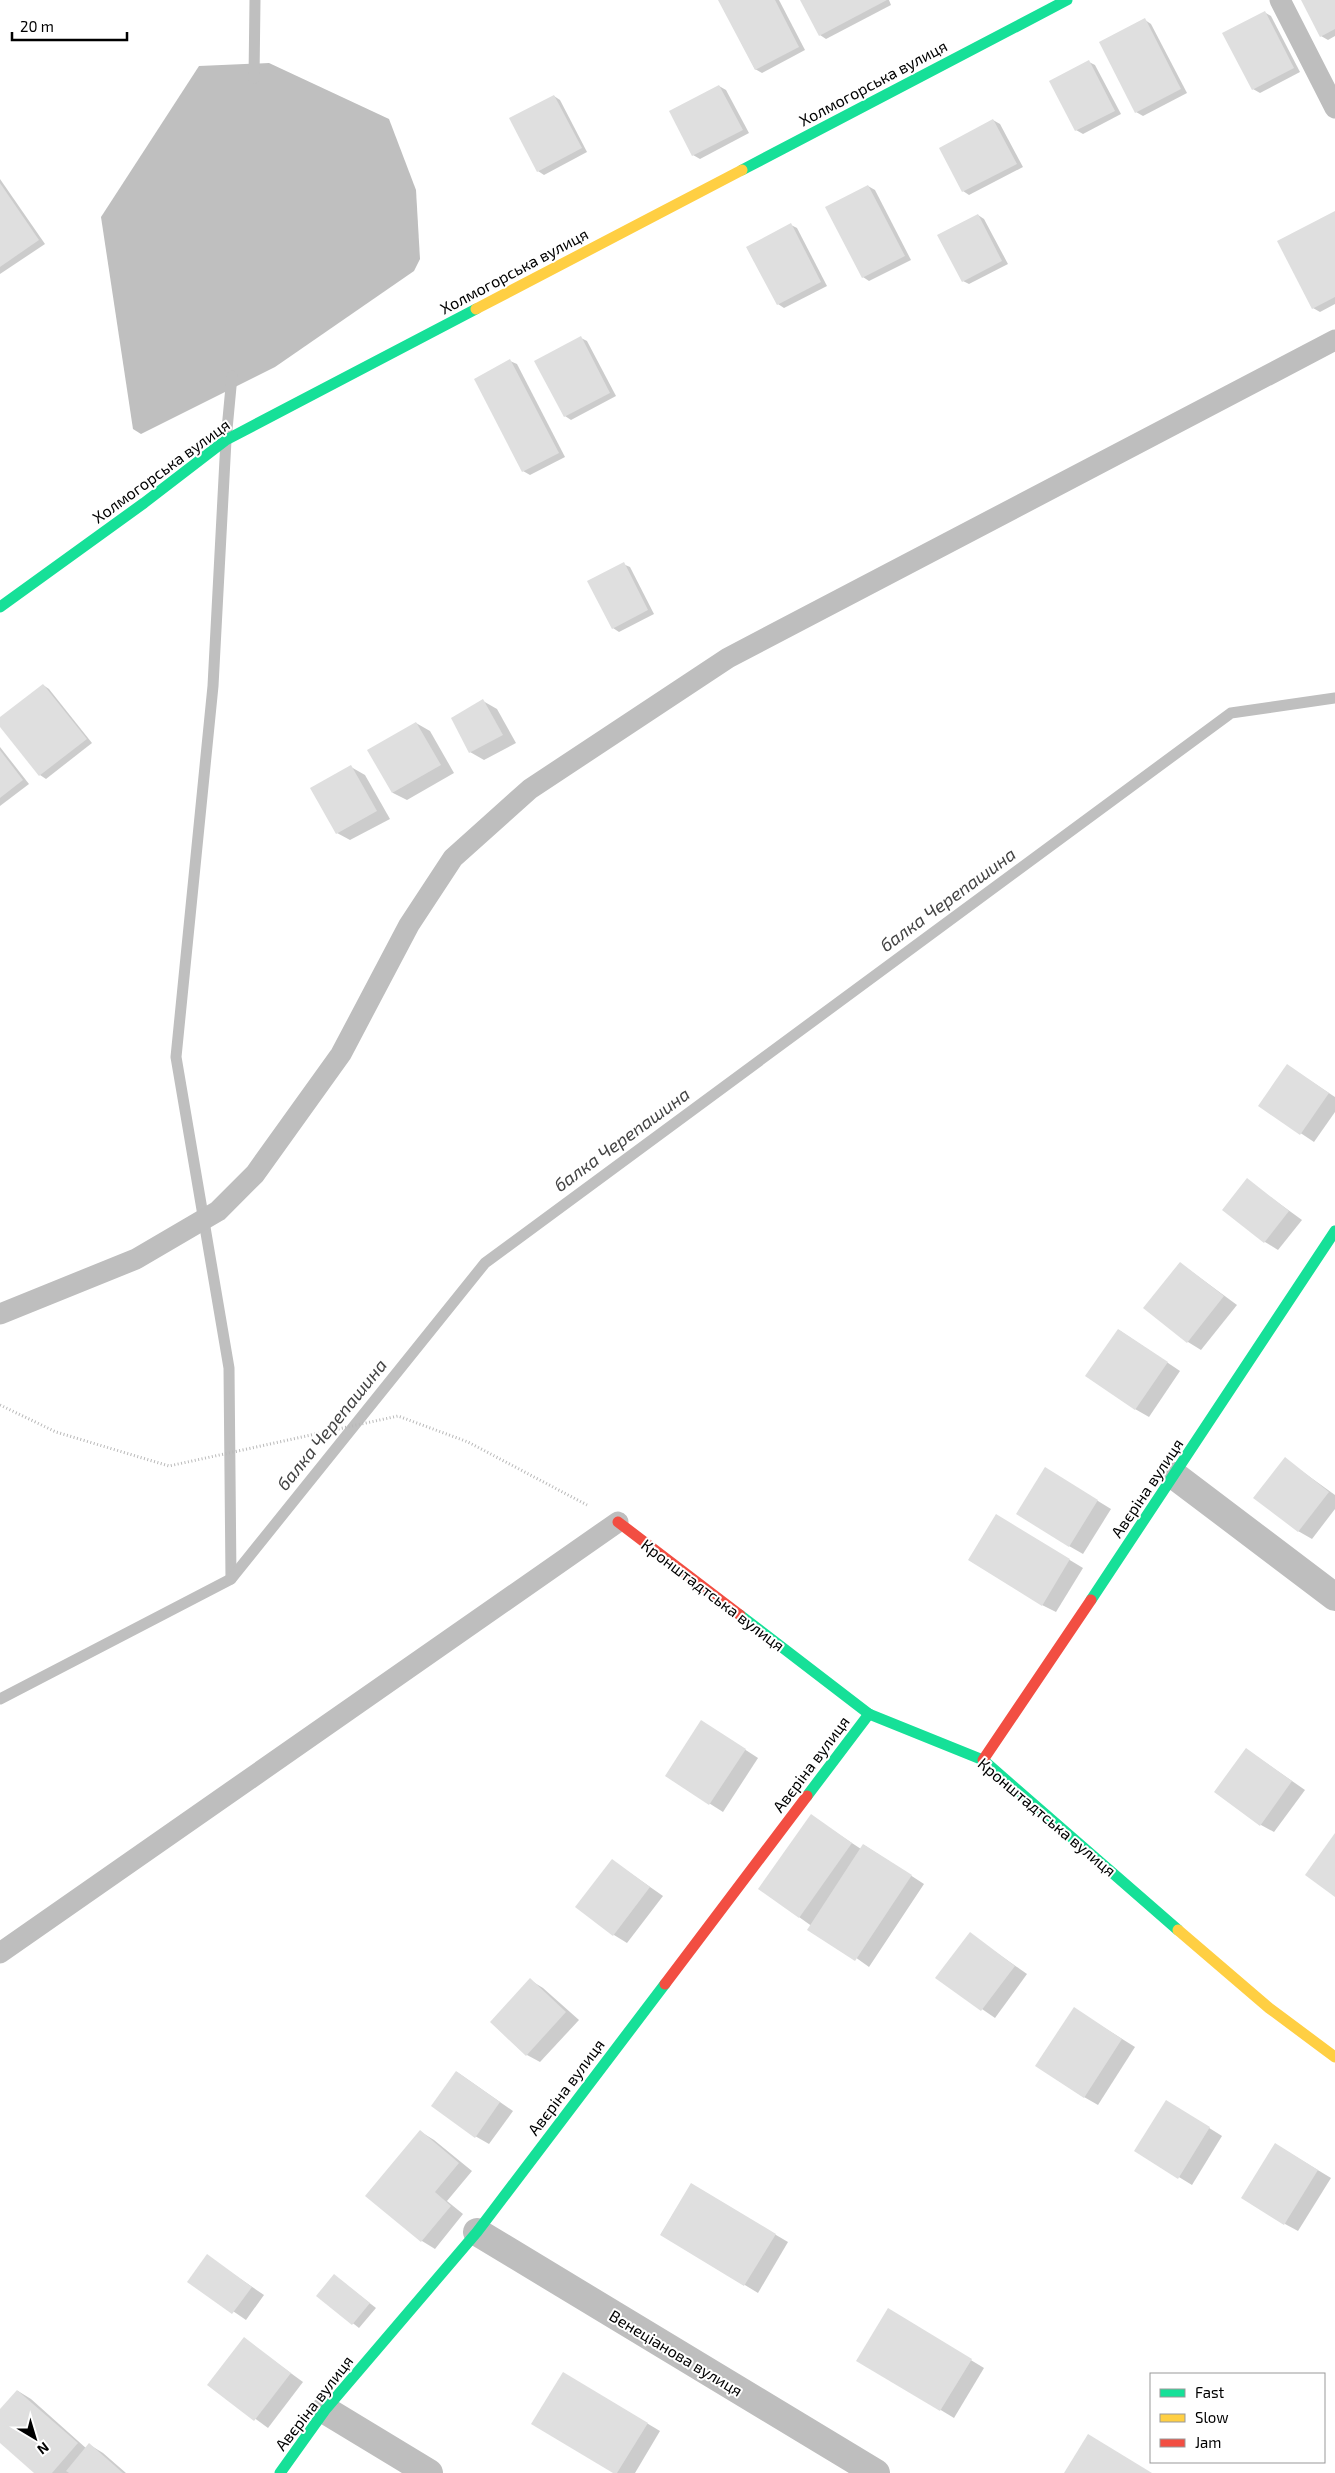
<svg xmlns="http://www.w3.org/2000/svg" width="1335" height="2473" viewBox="0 0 1335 2473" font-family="'Exo 2',sans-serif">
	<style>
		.water { fill: #bfbfbf }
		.shadow { fill: #0003 }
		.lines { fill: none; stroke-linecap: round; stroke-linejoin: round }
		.stream { stroke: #bfbfbf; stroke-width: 11 }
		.building { fill: #dfdfdf }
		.path { stroke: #b9b9b9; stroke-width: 3; stroke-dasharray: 1 2.5; stroke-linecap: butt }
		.lane { stroke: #bebebe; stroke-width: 21 }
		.street { stroke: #bebebe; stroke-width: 28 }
		.fast { stroke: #16e098; stroke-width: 11 }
		.slow { stroke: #ffcf43; stroke-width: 11 }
		.jam { stroke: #f24e42; stroke-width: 11 }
		.labels { text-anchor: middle; stroke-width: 4; stroke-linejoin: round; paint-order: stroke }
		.street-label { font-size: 16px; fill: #000; stroke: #fff }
		.water-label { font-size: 18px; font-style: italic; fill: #444; stroke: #fff }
	</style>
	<rect width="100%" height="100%" fill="#fff"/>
	<path class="water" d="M269 63 389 119 416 190 420 259 414 271 275 367 141 434 133 429 101 217 199 66Z"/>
	<g class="shadow">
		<path d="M719 0H779L805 50 762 73 755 69Z"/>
		<path d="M801 0H889L891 5 826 39 820 35Z"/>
		<path d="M1302 0H1335V36L1328 40 1321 36Z"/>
		<path d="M1264 12 1271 16 1300 72 1260 93 1253 89Z"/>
		<path d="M1145 20 1151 24 1187 93 1143 116 1136 112Z"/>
		<path d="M1089 62 1095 65 1121 114 1083 134 1076 130Z"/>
		<path d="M719 86 726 90 749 133 700 159 693 155Z"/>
		<path d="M554 96 560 100 587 152 544 175 538 171Z"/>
		<path d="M993 120 1000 124 1023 167 969 195 963 191Z"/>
		<path d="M0 179 45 244 0 274Z"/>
		<path d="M868 186 875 190 911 260 869 281 863 277Z"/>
		<path d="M1335 213V304L1320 312 1313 308Z"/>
		<path d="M978 215 984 219 1008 264 969 284 963 281Z"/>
		<path d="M791 225 797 228 827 286 784 308 778 304Z"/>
		<path d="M581 338 587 341 616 396 571 420 565 416Z"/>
		<path d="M510 361 517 364 565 457 530 475 523 471Z"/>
		<path d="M623 564 630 567 654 614 619 632 613 628Z"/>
		<path d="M43 685 49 689 92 743 46 779 40 775 0 725V719Z"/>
		<path d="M483 701 497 709 516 743 484 760 470 752Z"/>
		<path d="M416 723 430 731 454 773 407 800 393 793 369 751Z"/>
		<path d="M0 747 29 784 0 806Z"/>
		<path d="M351 767 365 775 390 819 350 840 337 833Z"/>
		<path d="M1288 1066 1335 1097V1112L1314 1142 1260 1106Z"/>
		<path d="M1247 1180 1302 1220 1278 1250 1265 1242Z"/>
		<path d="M1180 1263 1237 1305 1201 1350 1188 1342 1145 1308Z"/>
		<path d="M1119 1330 1180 1371 1149 1417 1135 1409Z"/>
		<path d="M1285 1459 1335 1495V1509L1312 1539 1298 1531Z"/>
		<path d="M1059 1477 1111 1509 1083 1554 1069 1546Z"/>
		<path d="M1010 1524 1083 1568 1056 1612 1042 1605Z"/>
		<path d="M715 1730 758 1758 723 1812 666 1776Z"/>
		<path d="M1246 1749 1305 1790 1274 1832 1261 1825Z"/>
		<path d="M811 1816 861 1849 864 1845 924 1884 869 1967 799 1917Z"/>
		<path d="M613 1861 663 1896 627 1943 614 1935Z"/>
		<path d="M970 1934 1027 1974 995 2018 937 1978Z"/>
		<path d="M530 1980 543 1988 579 2020 540 2062 527 2055Z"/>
		<path d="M1087 2017 1135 2047 1098 2105 1084 2097Z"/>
		<path d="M457 2072 513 2111 489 2144 475 2136Z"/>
		<path d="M1179 2109 1222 2136 1192 2185 1136 2151Z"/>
		<path d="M421 2132 434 2140 472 2171 447 2201 463 2214 435 2249 422 2241Z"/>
		<path d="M1288 2152 1331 2178 1298 2231 1285 2224Z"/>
		<path d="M691 2185 788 2242 758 2293 661 2234Z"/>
		<path d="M207 2256 264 2295 246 2320 189 2281Z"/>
		<path d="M335 2276 376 2308 359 2328 318 2296Z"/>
		<path d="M888 2310 984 2368 954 2418 858 2360Z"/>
		<path d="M244 2339 303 2382 268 2428 209 2385Z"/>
		<path d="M563 2373 660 2431 635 2473H616Z"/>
		<path d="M18 2391 31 2399 87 2449 90 2445 103 2453 126 2473H36L0 2441V2411Z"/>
	</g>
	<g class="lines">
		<g class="stream">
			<path d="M254 78 255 0"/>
			<path d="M231 1579 229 1368 176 1057 213 686 226 440 232 376"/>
			<path d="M0 1699 231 1579 485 1263 1231 713 1335 698"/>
		</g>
	</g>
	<g class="building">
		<path d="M718 0H775L799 47 755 70Z"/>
		<path d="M800 0H887L819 36Z"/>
		<path d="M1301 0H1335V29L1320 37Z"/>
		<path d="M1265 11 1294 68 1252 90 1222 33Z"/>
		<path d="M1145 18 1181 89 1135 113 1099 42Z"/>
		<path d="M1089 60 1115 111 1075 131 1049 81Z"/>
		<path d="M719 85 743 130 692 156 669 111Z"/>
		<path d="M554 95 582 148 537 172 509 118Z"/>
		<path d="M993 119 1017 164 962 192 939 148Z"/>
		<path d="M0 183 39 240 0 267Z"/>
		<path d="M868 185 905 256 862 278 825 207Z"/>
		<path d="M1335 211V297L1312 309 1277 241Z"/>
		<path d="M978 214 1002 261 962 282 937 235Z"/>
		<path d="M791 223 821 282 777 305 746 247Z"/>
		<path d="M581 336 610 393 564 417 534 361Z"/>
		<path d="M510 359 559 453 522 472 474 379Z"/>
		<path d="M624 562 648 610 612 629 587 581Z"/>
		<path d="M43 684 87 739 39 776 0 727V717Z"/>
		<path d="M483 699 503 735 469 753 451 718Z"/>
		<path d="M416 722 441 765 392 793 367 750Z"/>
		<path d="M0 750 23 780 0 798Z"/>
		<path d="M351 765 377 811 336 834 310 788Z"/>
		<path d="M1287 1064 1329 1093 1300 1135 1258 1106Z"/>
		<path d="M1247 1178 1289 1211 1264 1243 1222 1210Z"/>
		<path d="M1180 1262 1224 1296 1187 1343 1143 1308Z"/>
		<path d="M1118 1329 1168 1362 1135 1410 1085 1376Z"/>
		<path d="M1285 1457 1329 1492 1298 1532 1253 1498Z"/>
		<path d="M1045 1467 1098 1500 1069 1547 1016 1514Z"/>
		<path d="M996 1514 1070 1559 1042 1606 968 1560Z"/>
		<path d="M701 1720 746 1749 709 1805 665 1776Z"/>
		<path d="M1246 1748 1292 1781 1260 1826 1214 1792Z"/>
		<path d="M811 1814 852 1843 799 1918 758 1889Z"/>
		<path d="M1335 1833V1897L1305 1875Z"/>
		<path d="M863 1844 912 1875 855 1961 807 1930Z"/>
		<path d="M612 1859 650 1887 613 1936 575 1907Z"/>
		<path d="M970 1932 1015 1966 981 2011 935 1978Z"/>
		<path d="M530 1978 566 2012 526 2056 490 2022Z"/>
		<path d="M1074 2007 1122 2039 1084 2098 1035 2066Z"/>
		<path d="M456 2071 500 2102 475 2138 431 2106Z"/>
		<path d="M1166 2100 1210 2127 1178 2179 1134 2151Z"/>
		<path d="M420 2130 459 2163 435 2192 451 2206 421 2242 365 2196Z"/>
		<path d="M1275 2143 1318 2170 1284 2225 1241 2198Z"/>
		<path d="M691 2183 776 2234 744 2286 660 2235Z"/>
		<path d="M207 2254 252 2287 232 2314 187 2282Z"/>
		<path d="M334 2274 370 2303 352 2325 316 2296Z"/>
		<path d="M888 2308 972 2359 940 2411 856 2361Z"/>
		<path d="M244 2337 291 2373 254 2421 207 2385Z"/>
		<path d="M563 2372 648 2423 617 2473H613L531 2424Z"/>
		<path d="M17 2390 78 2443 52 2473H34L0 2443V2409Z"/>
		<path d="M1088 2434 1152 2473H1064Z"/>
		<path d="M89 2443 123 2473H69L66 2471Z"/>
	</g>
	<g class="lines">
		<path class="path" d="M0 1405 56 1432 169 1466 398 1416 468 1442 587 1505"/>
		<g class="lane">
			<path d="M1280 0 1335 108"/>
			<path d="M0 1314 136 1259 218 1211 255 1174 341 1054 409 925 453 858 530 789 728 658 1335 340"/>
			<path d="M0 1953 618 1522"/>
		</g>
		<g class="street">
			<path d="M1175 1476 1335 1597"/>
			<path d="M477 2232 876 2473"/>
			<path d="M325 2410 429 2473"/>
		</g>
		<g class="fast">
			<path d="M742 170 1067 0"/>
			<path d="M0 607 144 503 226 440 476 309"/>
			<path d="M1091 1600 1335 1231"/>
			<path d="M740 1615 869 1714 983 1760 1178 1930"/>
			<path d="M807 1796 869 1714"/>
			<path d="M280 2473 325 2410 477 2232 665 1984"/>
		</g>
		<g class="slow">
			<path d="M476 309 742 170"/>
			<path d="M1178 1930 1269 2008 1335 2057"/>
		</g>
		<g class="jam">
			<path d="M618 1522 740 1615"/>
			<path d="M983 1760 1091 1600"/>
			<path d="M665 1984 807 1796"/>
		</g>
	</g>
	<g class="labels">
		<g class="street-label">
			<text transform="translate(873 83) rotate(-28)" y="6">Холмогорська вулиця</text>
			<text transform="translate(514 271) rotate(-28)" y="6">Холмогорська вулиця</text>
			<text transform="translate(161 471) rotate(-36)" y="6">Холмогорська вулиця</text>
			<text transform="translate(1147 1488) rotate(-56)" y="6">Авєріна вулиця</text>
			<text transform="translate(713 1595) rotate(37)" y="6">Кронштадтська вулиця</text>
			<text transform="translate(811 1764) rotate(-53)" y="6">Авєріна вулиця</text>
			<text transform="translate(1047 1817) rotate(40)" y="6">Кронштадтська вулиця</text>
			<text transform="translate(566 2087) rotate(-53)" y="6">Авєріна вулиця</text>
			<text transform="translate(676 2353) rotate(31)" y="6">Венеціанова вулиця</text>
			<text transform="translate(314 2403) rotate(-52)" y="6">Авєріна вулиця</text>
		</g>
		<g class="water-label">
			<text transform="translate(948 900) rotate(-36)" y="6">балка Черепашина</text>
			<text transform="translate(622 1140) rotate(-36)" y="6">балка Черепашина</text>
			<text transform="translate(332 1425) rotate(-51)" y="6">балка Черепашина</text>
		</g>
	</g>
	<rect x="1150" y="2373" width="175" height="90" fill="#ffffff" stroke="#999999"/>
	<rect x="1160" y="2389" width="25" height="8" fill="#16e098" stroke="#999999"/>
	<text x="1195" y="2398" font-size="15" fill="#000000">Fast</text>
	<rect x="1160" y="2414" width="25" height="8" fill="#ffcf43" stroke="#999999"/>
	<text x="1195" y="2423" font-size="15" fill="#000000">Slow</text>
	<rect x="1160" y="2439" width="25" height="8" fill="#f24e42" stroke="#999999"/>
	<text x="1195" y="2448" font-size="15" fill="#000000">Jam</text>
	<g transform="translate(35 2438) rotate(142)" stroke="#ffffff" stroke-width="4" paint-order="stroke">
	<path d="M0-4L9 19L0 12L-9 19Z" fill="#000000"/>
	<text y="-8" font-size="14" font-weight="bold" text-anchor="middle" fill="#000000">N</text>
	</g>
	<path d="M12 32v8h115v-8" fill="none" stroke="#000000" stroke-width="2.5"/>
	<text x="20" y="32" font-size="15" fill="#000000" stroke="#ffffff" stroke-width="4" paint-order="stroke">20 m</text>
</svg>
